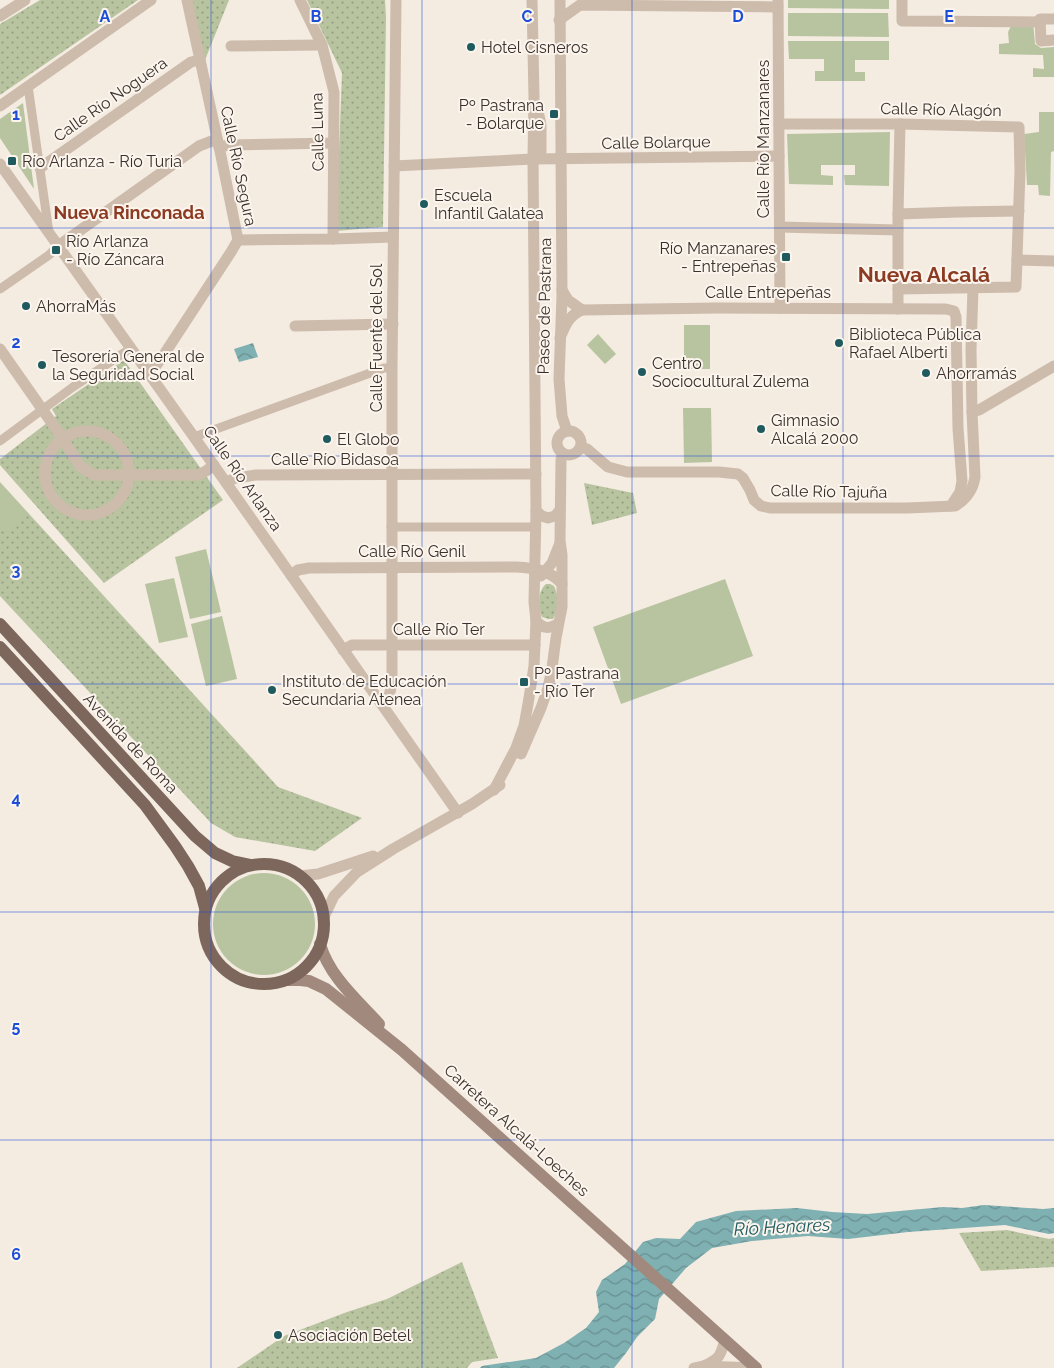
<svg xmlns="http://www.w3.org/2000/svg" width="1054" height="1368" viewBox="0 0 1054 1368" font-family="Raleway,sans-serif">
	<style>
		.grass { fill: url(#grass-dots) }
		.garden { fill: #b8c4a0 }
		.water { fill: url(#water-waves) }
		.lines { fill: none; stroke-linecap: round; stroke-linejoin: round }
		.pedestrian { stroke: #cdbbac; stroke-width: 9 }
		.minor { stroke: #cdbbac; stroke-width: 11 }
		.secondary { stroke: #a18a7d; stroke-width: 12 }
		.primary { stroke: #7d675c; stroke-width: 12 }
		.grid { fill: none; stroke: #1d4ed8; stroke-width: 1; stroke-opacity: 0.55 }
		.poi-dot { fill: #1f5a5e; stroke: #fbf5ee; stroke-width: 2 }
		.labels { text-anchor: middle; stroke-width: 4; stroke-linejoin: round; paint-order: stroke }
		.poi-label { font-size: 16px; fill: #3b302b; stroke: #fbf5ee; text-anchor: start }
		.street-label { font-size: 16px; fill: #3b302b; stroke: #fbf5ee }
		.neighbourhood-label { font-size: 18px; font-weight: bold; fill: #8c3b22; stroke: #fbf5ee }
		.water-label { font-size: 18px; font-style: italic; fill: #1f5a5e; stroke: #fbf5ee }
		.district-label { font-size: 21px; font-weight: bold; fill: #8c3b22; stroke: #fbf5ee }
		.grid-label { font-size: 16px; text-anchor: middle; font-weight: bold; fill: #1d4ed8; stroke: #fbf5ee; stroke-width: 4; stroke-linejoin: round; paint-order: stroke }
	</style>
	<defs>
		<pattern id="grass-dots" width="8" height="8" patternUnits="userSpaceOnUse" patternTransform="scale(1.25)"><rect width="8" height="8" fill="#b8c4a0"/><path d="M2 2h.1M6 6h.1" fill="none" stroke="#97a083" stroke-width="1.8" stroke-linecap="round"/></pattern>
		<pattern id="water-waves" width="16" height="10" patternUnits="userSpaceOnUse" patternTransform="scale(1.25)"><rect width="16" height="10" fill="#7fb0b2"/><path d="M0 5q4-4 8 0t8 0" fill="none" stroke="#699091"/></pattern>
	</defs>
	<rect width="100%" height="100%" fill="#f4ebe1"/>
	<g class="grass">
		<path d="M40 0H138L0 95V24Z"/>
		<path d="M191 0H229L205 60Z"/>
		<path d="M307 0H385L386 17 383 227 336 231 342 73Z"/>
		<path d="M124 360 223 500 104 583 0 465V459L56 416 52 409Z"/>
		<path d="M0 482 278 787 362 818 315 851 235 837 211 823 0 596Z"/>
		<path d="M584 483 633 493 637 513 592 525Z"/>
		<path d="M546 584H550L554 586C559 596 559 609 553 619H549L542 617C538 607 537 592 546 584Z"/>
		<path d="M1007 1230 1049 1239 1054 1238V1267L981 1271 959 1233Z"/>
		<path d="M462 1262 498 1358 472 1362 467 1368H237L284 1336 347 1312 387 1299Z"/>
	</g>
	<g class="garden">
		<path d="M788 0H889V9L788 8Z"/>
		<path d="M788 13H888L889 37 788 36Z"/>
		<path d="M1013 22H1033L1035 44 1041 48 1054 47V77H1033V68L1044 69 1043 55 999 54V44L1009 43 1008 32Z"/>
		<path d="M788 41H889V60H855V72H865V81H815V71H824V59H789Z"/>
		<path d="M23 103 34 189 0 138V119Z"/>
		<path d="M1039 112H1054V151L1051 152 1050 196 1039 195 1038 185H1027L1024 134 1039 132Z"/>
		<path d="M890 132 889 186 845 185 844 175H855V165H821V175L833 176V185L789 184 787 134Z"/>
		<rect x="684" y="325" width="26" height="44"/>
		<path d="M598 334 616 354 605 364 587 345Z"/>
		<path d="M683 408H711L712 462 684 463Z"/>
		<path d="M0 486 27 515 7 533 0 525Z"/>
		<path d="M206 549 221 612 190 619 175 557Z"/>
		<path d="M174 578 188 637 159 643 145 584Z"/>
		<path d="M725 579 753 656 621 704 593 627Z"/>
		<path d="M222 616 237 679 206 686 191 624Z"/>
		<circle cx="264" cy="924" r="51"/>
	</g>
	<g class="water">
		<path d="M253 343 258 357 239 362 234 349Z"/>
		<path d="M984 1205 1043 1209 1054 1208V1233L1049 1234 1005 1225 908 1232 848 1239 808 1236 752 1241 712 1248 686 1268 667 1290 659 1299 655 1319 637 1337 626 1353 614 1368H480L482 1366 536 1358 564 1343 586 1328 599 1312 596 1292 602 1280 625 1264 643 1242 656 1238 680 1239 696 1222 736 1211 797 1208 832 1212 867 1214 943 1207 962 1208Z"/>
	</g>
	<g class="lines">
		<g class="pedestrian">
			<path d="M28 86 49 233"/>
			<path d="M0 289 49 255 58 246"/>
			<path d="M194 437 384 368H392"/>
			<path d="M0 441 73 387 131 348"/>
			<path d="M391 527H536"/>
		</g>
		<g class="minor">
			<path d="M300 0 322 45 334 92 333 239"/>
			<path d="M560 0 562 296 559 379 562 416 567 431"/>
			<path d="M778 0 780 308"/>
			<path d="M902 0V21L1040 22"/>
			<path d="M0 16 25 0"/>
			<path d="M1054 19H1040L1041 41 1054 40"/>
			<path d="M559 20 580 5 778 7"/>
			<path d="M231 46 322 45"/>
			<path d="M0 106 151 0"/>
			<path d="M538 111 541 125V152"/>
			<path d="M779 124H900L1019 127 1020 171 1016 287 898 289"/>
			<path d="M219 147 229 145 334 143"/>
			<path d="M0 164 194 437 458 813"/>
			<path d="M394 166 533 159 779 156"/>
			<path d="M40 168 191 62 200 60"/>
			<path d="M898 214 958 212 1019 211"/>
			<path d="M780 227 898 230"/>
			<path d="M238 240 333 239 393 237"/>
			<path d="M58 246 199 146 217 139"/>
			<path d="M1017 260 1054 261"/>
			<path d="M562 290 568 300 582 310"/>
			<path d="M898 309V214L900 124"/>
			<path d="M295 326 393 324"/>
			<path d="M560 338C565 326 569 315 582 310L717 308 946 309 954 311 956 317 958 428 962 481 960 492 951 506"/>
			<path d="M0 349 63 439 80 466 94 475H198L206 471 214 465"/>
			<path d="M148 372 155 367 163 356 231 252 238 240 221 156 187 0"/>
			<path d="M972 412 979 410 1054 366"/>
			<circle cx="87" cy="473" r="42"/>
			<circle cx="569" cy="443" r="12"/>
			<path d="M581 447 587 449 608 467 627 472H719L738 474 743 478 750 490 754 500 761 506 770 508H907L955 506C967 499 973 490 975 477L972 412 971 349 973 288"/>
			<path d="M226 482 236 478 256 475 536 474"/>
			<path d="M536 511 542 516 548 518 555 516 560 510"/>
			<path d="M291 575 298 570 309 568 516 567C534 568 550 570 562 584"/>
			<path d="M541 576 552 563 560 543"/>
			<path d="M536 621C544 629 548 629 558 624"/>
			<path d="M343 650 352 645H535"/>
			<path d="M380 701 389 696 392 684V368L396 0"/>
			<path d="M521 754 541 708 548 688 552 668 556 638 562 607V555L560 541 561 460 563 453"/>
			<path d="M494 790 516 748 524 726 528 704 534 666 536 621 534 602 536 511 533 159 534 97 532 0"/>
			<path d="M299 876 318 874 373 856"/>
			<path d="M323 919 334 896 357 872 393 849 472 804 500 785"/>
			<path d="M704 1366C720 1358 720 1357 725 1340"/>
			<path d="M694 1368 703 1366 756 1368"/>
		</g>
		<g class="secondary">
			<path d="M320 944C329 976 357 1000 379 1024"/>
			<path d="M286 980H300L309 981 326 989 402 1050 756 1368"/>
		</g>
		<g class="primary">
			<path d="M0 624 195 836 215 853 232 861 251 865"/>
			<path d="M0 647 145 805 175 846 188 866 199 886 205 908"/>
			<circle cx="264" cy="924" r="60"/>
		</g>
	</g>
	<path class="grid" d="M211 0V1368M422 0V1368M632 0V1368M843 0V1368M0 228H1054M0 456H1054M0 684H1054M0 912H1054M0 1140H1054"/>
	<g class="poi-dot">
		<circle cx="471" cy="47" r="5"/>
		<rect x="549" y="109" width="10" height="10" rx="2.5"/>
		<rect x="7" y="156" width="10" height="10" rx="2.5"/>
		<circle cx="424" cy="204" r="5"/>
		<rect x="51" y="245" width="10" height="10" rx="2.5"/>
		<rect x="781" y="252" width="10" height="10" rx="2.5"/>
		<circle cx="26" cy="306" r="5"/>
		<circle cx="839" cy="343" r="5"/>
		<circle cx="42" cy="365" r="5"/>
		<circle cx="642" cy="372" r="5"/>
		<circle cx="926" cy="373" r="5"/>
		<circle cx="761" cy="429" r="5"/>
		<circle cx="327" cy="439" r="5"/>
		<rect x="519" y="677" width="10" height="10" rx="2.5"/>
		<circle cx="272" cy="690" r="5"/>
		<circle cx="278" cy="1335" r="5"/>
	</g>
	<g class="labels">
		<g class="poi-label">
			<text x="481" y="53">Hotel Cisneros</text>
			<text x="544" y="111" text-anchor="end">Pº Pastrana<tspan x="544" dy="18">- Bolarque</tspan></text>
			<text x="22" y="167">Río Arlanza - Río Turia</text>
			<text x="434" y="201">Escuela<tspan x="434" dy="18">Infantil Galatea</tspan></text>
			<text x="66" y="247">Río Arlanza<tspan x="66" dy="18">- Río Záncara</tspan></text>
			<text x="776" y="254" text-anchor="end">Río Manzanares<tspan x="776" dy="18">- Entrepeñas</tspan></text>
			<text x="36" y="312">AhorraMás</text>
			<text x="849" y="340">Biblioteca Pública<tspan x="849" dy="18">Rafael Alberti</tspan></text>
			<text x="52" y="362">Tesorería General de<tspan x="52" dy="18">la Seguridad Social</tspan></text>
			<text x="652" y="369">Centro<tspan x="652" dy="18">Sociocultural Zulema</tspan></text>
			<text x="936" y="379">Ahorramás</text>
			<text x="771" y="426">Gimnasio<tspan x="771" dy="18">Alcalá 2000</tspan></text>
			<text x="337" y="445">El Globo</text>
			<text x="534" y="679">Pº Pastrana<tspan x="534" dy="18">- Río Ter</tspan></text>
			<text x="282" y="687">Instituto de Educación<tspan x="282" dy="18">Secundaria Atenea</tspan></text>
			<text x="288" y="1341">Asociación Betel</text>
		</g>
		<g class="street-label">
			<text transform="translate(110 99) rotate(-35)" y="6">Calle Río Noguera</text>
			<text transform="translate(941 109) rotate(1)" y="6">Calle Río Alagón</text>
			<text transform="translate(317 132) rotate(-91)" y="6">Calle Luna</text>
			<text transform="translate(763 139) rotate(-90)" y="6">Calle Río Manzanares</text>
			<text transform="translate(656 142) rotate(-1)" y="6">Calle Bolarque</text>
			<text transform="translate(239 166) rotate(78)" y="6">Calle Río Segura</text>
			<text x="768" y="298">Calle Entrepeñas</text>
			<text transform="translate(544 306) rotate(-89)" y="6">Paseo de Pastrana</text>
			<text transform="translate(376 338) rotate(-90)" y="6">Calle Fuente del Sol</text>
			<text x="335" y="465">Calle Río Bidasoa</text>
			<text transform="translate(243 478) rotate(55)" y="6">Calle Río Arlanza</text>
			<text transform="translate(829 491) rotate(1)" y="6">Calle Río Tajuña</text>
			<text x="412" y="557">Calle Río Genil</text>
			<text x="439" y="635">Calle Río Ter</text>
			<text transform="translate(131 743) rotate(47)" y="6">Avenida de Roma</text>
			<text transform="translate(517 1130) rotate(42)" y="6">Carretera Alcalá-Loeches</text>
		</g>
		<g class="neighbourhood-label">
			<text x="129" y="219">Nueva Rinconada</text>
		</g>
		<g class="water-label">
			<text transform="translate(782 1227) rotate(-3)" y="6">Río Henares</text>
		</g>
		<g class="district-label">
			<text x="924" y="282">Nueva Alcalá</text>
		</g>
	</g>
	<g class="grid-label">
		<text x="105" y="22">A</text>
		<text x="316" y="22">B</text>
		<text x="527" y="22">C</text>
		<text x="738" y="22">D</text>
		<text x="949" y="22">E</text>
		<text x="16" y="120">1</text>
		<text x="16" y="348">2</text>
		<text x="16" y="576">3</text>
		<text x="16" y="804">4</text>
		<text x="16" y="1032">5</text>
		<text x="16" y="1260">6</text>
	</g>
</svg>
